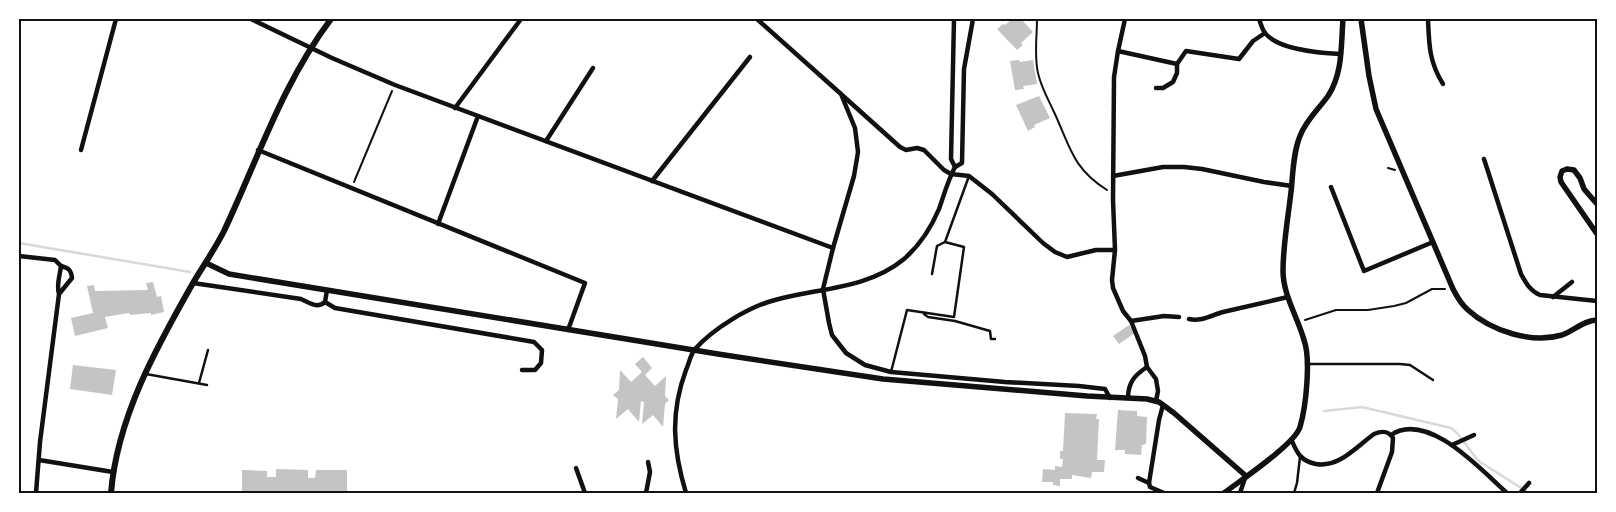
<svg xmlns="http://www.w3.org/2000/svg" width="1616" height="512" viewBox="0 0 1616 512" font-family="Literata,serif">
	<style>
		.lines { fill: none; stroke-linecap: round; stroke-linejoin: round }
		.stream { stroke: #d9d9d9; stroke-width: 2.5 }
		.building { fill: #c4c4c4 }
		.path { stroke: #111; stroke-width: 2 }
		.service { stroke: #111; stroke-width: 2.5 }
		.minor { stroke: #111; stroke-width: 4.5 }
		.tertiary { stroke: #111; stroke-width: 5.5 }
		.secondary { stroke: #111; stroke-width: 6 }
		.neatline { fill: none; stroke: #111; stroke-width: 2 }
	</style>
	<rect width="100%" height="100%" fill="#fff"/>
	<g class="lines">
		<g class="stream">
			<path d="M19 243 190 272"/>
			<path d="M1324 411 1362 407 1451 428C1464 437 1469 452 1480 462L1529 493"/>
		</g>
	</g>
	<g class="building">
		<path d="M1012 19H1021L1033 32 1021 43 1023 45 1017 50 997 29 1003 24 1005 25Z"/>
		<path d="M1019 60 1020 62 1033 60 1037 84 1023 86 1024 89 1015 90 1010 61Z"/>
		<path d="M1039 96 1050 118 1034 125 1035 127 1028 131 1016 105Z"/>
		<path d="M153 282 157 297 161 296 164 312 151 315V313L130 315 129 313 105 317 108 328 75 336 71 318 93 313 87 286 94 285 95 291 148 290 146 283Z"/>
		<path d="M1129 325 1135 333 1119 344 1113 336Z"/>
		<path d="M643 357 652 368 645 375 655 386 666 376 665 396 669 400 665 404 663 427 653 415 642 424 644 402 641 401 639 422 628 409 616 419 618 399 613 395 619 390 620 370 631 382 642 372 635 364Z"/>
		<path d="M73 365 116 370 112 395 70 389Z"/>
		<path d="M1118 410 1137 411V416L1147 417 1146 444 1142 445 1141 455 1125 454V450H1115Z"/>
		<path d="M1065 413 1097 414 1096 419H1099L1097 460H1105L1104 472H1092L1091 478 1072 475V479H1060V486L1053 485V482H1042L1043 469 1055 470V466L1062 467 1063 459H1060V451H1063Z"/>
		<path d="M276 469 308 470V478H315L316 470H347V493L321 492 276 493V492L242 493V470L267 471V477H276Z"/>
	</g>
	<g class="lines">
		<g class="path">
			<path d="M1037 19C1037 36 1034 56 1038 73 1041 87 1048 99 1054 112 1070 146 1072 168 1107 190"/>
			<path d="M1388 168 1395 170"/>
			<path d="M354 182 392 91"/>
			<path d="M1305 320 1336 310H1368L1394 306 1406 303 1432 289H1445"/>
		</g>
		<g class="service">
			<path d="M932 274 937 246 945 242"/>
			<path d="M924 314 928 317 955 321 990 331 991 339H995"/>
			<path d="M1309 364H1400L1410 365 1433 380"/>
			<path d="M891 372 907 310 954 317 964 247 945 242 969 176"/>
			<path d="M146 374 207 385"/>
			<path d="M199 383 208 350"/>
			<path d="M1294 493 1297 483 1300 457"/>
		</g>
		<g class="minor">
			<path d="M251 19 332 58 395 85 833 248"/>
			<path d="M757 19 841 94 855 128 858 152 854 176 833 248 823 289 829 323 832 335 846 353 865 365 891 372 1005 382 1079 386 1105 389 1110 398"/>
			<path d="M954 19 951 159 955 167"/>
			<path d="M1125 19 1118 51 1114 77 1113 200 1115 250 1112 280 1113 288 1123 311 1131 321 1145 356 1147 367 1156 379 1158 391 1156 401"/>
			<path d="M1259 19C1261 24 1262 29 1265 33 1278 50 1321 53 1341 54"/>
			<path d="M1428 19C1429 44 1429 62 1443 84"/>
			<path d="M1118 51 1177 64"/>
			<path d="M1156 88H1163L1173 82 1177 73V64L1186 51 1239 59 1253 41 1265 33"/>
			<path d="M842 95 900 147 906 150 917 148 924 150 944 170 951 174 969 176 992 194 1043 243 1055 252 1067 257 1096 250H1115"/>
			<path d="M455 108 521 19"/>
			<path d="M546 141 593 68"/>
			<path d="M81 150 116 19"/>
			<path d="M258 150 585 283 568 330"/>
			<path d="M1484 159 1521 274C1526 283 1530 291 1540 295L1597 301"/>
			<path d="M955 167 962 163 964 69 973 19"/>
			<path d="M1113 176 1163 167H1184L1202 169 1264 182 1292 186"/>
			<path d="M652 181 750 57"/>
			<path d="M1331 187 1364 271 1433 242"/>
			<path d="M438 224 478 116"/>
			<path d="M19 256 55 260 61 266"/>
			<path d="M193 283 301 299C310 303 317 309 325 302"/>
			<path d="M327 290 325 302 335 308 534 342 542 350 541 363 535 370H522"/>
			<path d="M1553 297 1572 282"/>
			<path d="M1189 319C1201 322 1212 315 1223 312 1245 307 1267 302 1288 297"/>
			<path d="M1131 321 1164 316 1179 317"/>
			<path d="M1128 398C1128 382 1135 375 1147 367"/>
			<path d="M1163 405 1159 420 1149 483 1150 487 1164 493"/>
			<path d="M1391 435C1428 410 1482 471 1507 493"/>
			<path d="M1292 441C1297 453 1301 461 1316 464 1339 468 1356 447 1374 434 1381 431 1388 430 1393 438L1392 452 1377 493"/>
			<path d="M1452 445 1474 435"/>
			<path d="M39 460 113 472"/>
			<path d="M576 468 585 493"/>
			<path d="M1138 478 1149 483"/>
			<path d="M36 493 40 442 59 294C56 286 60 275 61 266 69 268 71 270 72 278L59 294"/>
			<path d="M646 493 650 472 648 462"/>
			<path d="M686 493C673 450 670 413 686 370 689 364 690 355 695 349 713 329 748 307 775 300 818 288 868 289 904 259 919 246 931 228 939 209 944 195 948 180 955 167"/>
			<path d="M1240 493 1245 478"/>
			<path d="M1520 493 1529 483"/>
		</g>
		<g class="tertiary">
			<path d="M1361 19 1369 76 1376 109 1453 289C1457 297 1461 304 1468 310 1491 331 1532 344 1562 335 1574 331 1584 320 1597 320"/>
			<path d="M1597 204 1584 189 1580 178 1574 170 1567 169 1562 171 1560 177 1561 182 1597 234"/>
			<path d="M206 263 229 274 718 354 883 379 1087 396 1147 399 1159 402 1174 413 1246 476"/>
			<path d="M1224 493C1241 480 1295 444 1300 427 1306 407 1311 359 1304 340 1298 318 1283 295 1283 271 1283 245 1288 218 1291 192 1293 174 1293 153 1300 136 1306 120 1318 110 1328 96 1343 73 1341 45 1343 19"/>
		</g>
		<path class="secondary" d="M111 493C117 418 156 348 193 283 203 266 215 249 224 231 258 159 282 84 331 19"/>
	</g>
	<rect width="1616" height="512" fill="none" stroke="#ffffff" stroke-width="40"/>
	<rect x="20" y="20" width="1576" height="472" class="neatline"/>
</svg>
